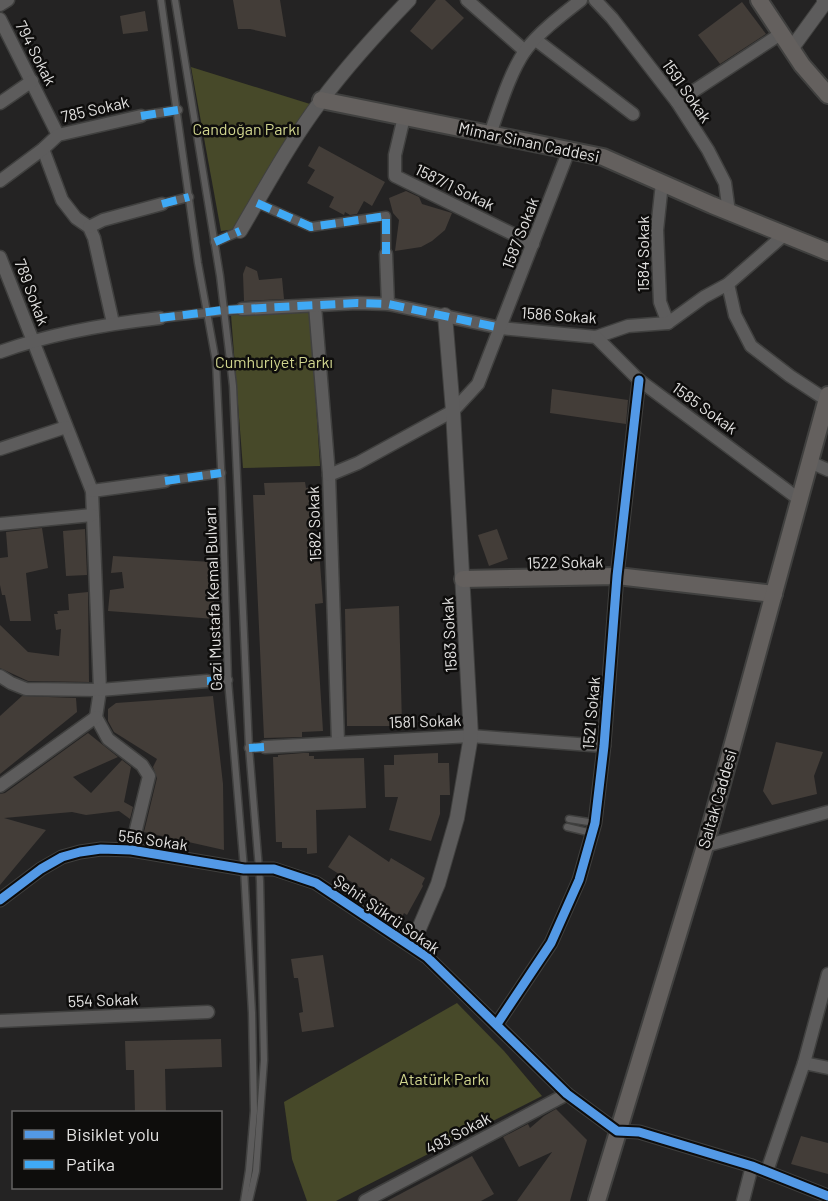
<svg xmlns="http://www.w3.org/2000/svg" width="828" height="1201" viewBox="0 0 828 1201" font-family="Barlow,sans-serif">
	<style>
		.green { fill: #474929 }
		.building { fill: #433d38 }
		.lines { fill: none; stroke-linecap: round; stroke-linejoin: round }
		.service-casing { stroke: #40403f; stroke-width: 9 }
		.pedestrian-casing { stroke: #40403f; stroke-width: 11 }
		.minor-casing { stroke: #40403f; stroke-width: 15 }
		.tertiary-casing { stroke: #40403f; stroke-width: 16 }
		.secondary-casing { stroke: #40403f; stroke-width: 20 }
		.service { stroke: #5d5c5c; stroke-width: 6 }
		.pedestrian { stroke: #5d5c5c; stroke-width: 8 }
		.minor { stroke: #5d5c5c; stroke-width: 12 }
		.tertiary { stroke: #5d5c5c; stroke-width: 14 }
		.secondary { stroke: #64605e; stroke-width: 16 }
		.quiet { stroke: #3fa9f5; stroke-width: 8; stroke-dasharray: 15 8; stroke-linecap: butt }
		.cycleway-casing { stroke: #0e0d0c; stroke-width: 13 }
		.cycleway { stroke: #5399e6; stroke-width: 9 }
		.labels { text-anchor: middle; stroke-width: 5; stroke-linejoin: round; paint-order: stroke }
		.street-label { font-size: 16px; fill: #e3e2e1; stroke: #0e0d0c }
		.park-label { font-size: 16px; fill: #d0d58e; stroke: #0e0d0c }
	</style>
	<rect width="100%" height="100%" fill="#242323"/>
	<g class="green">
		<path d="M191 67 310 104 237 229 221 231Z"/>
		<path d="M310 311 320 466 243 468 231 315Z"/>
		<path d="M457 1003 504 1051 542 1096 336 1201H307L292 1159 284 1102Z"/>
	</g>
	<g class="building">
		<path d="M233 0H280L286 37 250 29H238Z"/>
		<path d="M436 0H445L464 18 432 50 410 31Z"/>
		<path d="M742 2 766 34 720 64 698 35Z"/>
		<path d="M145 11 148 31 123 34 120 16Z"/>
		<path d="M319 146 385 182 372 206 364 201 357 214 350 215 345 212 344 215 329 207 334 197 307 183 315 170 308 166Z"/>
		<path d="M406 191 419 197 422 204 452 213 445 230 432 241 421 247 395 251 399 220 393 213 389 198Z"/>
		<path d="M246 266 257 271 259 280 282 278 284 299 244 301 243 274Z"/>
		<path d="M552 389 628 400 626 424 550 413Z"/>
		<path d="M305 482 306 488 312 487 313 537 318 536 323 603 315 604 323 731 302 732V737L264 738 253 495H265L264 483Z"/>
		<path d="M42 528 48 568 26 573 31 621H10L5 595H2L0 585V558L8 557 6 532Z"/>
		<path d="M85 529 87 575 66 576 63 531Z"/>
		<path d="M497 529 508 559 489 566 478 535Z"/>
		<path d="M113 556 212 562 215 619 108 611 110 590 124 588 122 572 111 573Z"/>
		<path d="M88 592 89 682 28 681 0 668V625L28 652 59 656 61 629 56 630 54 614H58L57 611 69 610 68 594Z"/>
		<path d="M399 606 402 726H347L345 609Z"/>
		<path d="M22 696 76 698 77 712 0 774V716Z"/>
		<path d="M213 696 223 784 224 850 144 832 157 778 153 767 157 759 114 732 108 721V709L116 703Z"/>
		<path d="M88 733 118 757 73 777 91 793 122 760 131 767 124 802 133 807 130 819 119 811 86 815 72 812 4 818 46 830 0 885V794L5 793Z"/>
		<path d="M776 742 823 752 814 776 817 794 772 805 763 791Z"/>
		<path d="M303 753H309V756H314V759L364 758 366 808 316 810 317 853 307 854V848H282V842H276L273 757H278V755Z"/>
		<path d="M438 753V763H449L450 795H440V814L431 841 389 830 398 797H385L384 765H394V755Z"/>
		<path d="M349 835 389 862 391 858 425 878 422 884 423 886 407 915 404 913 402 917 370 899 372 895 328 867Z"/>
		<path d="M323 955 334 1027 302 1032 299 1013 303 1012 298 978H294L291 959Z"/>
		<path d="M221 1039 222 1067 165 1069 166 1113H135L134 1070H126L125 1041Z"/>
		<path d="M556 1109 587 1140 570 1201H517L552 1152 519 1167 503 1137 528 1124 530 1128 544 1116Z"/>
		<path d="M801 1136 828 1143V1174L791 1164Z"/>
		<path d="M472 1156 494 1194 481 1201H387Z"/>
	</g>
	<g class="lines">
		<defs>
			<g id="service">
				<path d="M161 0 198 263 216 362 222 488 228 680 244 869 252 1013 254 1111 249 1170 244 1201"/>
				<path d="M175 0 220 276 233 386 249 748 260 881 264 1060 256 1171 249 1201"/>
				<path d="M569 819 595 823"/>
				<path d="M567 827 592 833"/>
			</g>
			<g id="pedestrian">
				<path d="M141 116 178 110"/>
				<path d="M257 203 311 227 386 216V254"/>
				<path d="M162 204 189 197"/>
				<path d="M215 242 240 231"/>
				<path d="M160 318 242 309"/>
				<path d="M165 481 221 473"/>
				<path d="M207 681 228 680"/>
				<path d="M249 748 265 747"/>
			</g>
			<g id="minor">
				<path d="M467 0 525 51"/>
				<path d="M595 0 612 18 677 102 708 150 725 183 729 212"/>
				<path d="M0 5 8 0"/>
				<path d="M0 19 58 135"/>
				<path d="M536 40 633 114"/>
				<path d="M677 102 782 33"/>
				<path d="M0 103 32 81"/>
				<path d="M404 117 395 155V176L533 244"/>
				<path d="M490 134C499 109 510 72 525 51 539 32 563 14 581 0"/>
				<path d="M43 149 62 200 76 218 89 227 94 238 113 323"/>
				<path d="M0 181 43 149 58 135 141 116"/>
				<path d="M662 183 657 230 660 302 668 323"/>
				<path d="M89 227 103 220 162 204"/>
				<path d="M386 254 388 304"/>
				<path d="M0 257 92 491 100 690 96 717 108 739 142 765 149 776 131 850"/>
				<path d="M728 284 735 315 751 346 790 376 828 401"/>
				<path d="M315 306 329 475 338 742"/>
				<path d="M242 309 357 303 388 304 501 328 596 337 628 326 668 323 704 297 728 284 784 235"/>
				<path d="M596 337 639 380 800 500"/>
				<path d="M0 352C52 333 106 324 160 318"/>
				<path d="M0 449 66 427"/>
				<path d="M810 462 828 470"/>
				<path d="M329 475 358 463 453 411 478 384 569 150"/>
				<path d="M92 491 165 481"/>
				<path d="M0 524 92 515"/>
				<path d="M0 676 11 683 26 689 100 690 207 681"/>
				<path d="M265 747 471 736 604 746"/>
				<path d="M0 786 96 717"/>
				<path d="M705 846 828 812"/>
				<path d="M0 900 41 869 62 857 80 852 101 849 131 850 244 869H274L316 883 427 957 567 1094 617 1131 639 1132 752 1166 828 1196"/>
				<path d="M0 1021 208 1012"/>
				<path d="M497 1024 551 943 579 880 595 823 604 746 617 576 639 380"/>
				<path d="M804 1063 828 1068"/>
				<path d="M767 1171 804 1063 828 974"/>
				<path d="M365 1201 567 1094"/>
				<path d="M743 1201 752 1166"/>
			</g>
			<g id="tertiary">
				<path d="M792 48 824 4V0"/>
				<path d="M240 231C266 187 290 142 321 101 348 65 378 32 409 0"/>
				<path d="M412 945 438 884 457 818 471 736 453 411 445 315"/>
			</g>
			<g id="secondary">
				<path d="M759 0 802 65 828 95"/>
				<path d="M321 100 603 157 712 205 828 252"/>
				<path d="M463 579 617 576 774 594"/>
				<path d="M597 1201 705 846 828 395"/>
			</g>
		</defs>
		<use href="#service" class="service-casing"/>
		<use href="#pedestrian" class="pedestrian-casing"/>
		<use href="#minor" class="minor-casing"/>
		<use href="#tertiary" class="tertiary-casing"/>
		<use href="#secondary" class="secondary-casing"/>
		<use href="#service" class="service"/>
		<use href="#pedestrian" class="pedestrian"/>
		<use href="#minor" class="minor"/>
		<use href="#tertiary" class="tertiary"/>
		<use href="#secondary" class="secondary"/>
		<g class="quiet">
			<path d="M141 116 178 110"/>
			<path d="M257 203 311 227 386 216V254"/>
			<path d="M162 204 189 197"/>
			<path d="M215 242 240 231"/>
			<path d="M160 318 223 310 357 303 388 304 501 328"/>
			<path d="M165 481 221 473"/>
			<path d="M207 681 228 680"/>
			<path d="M249 748 265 747"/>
		</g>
		<defs>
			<g id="cycleway">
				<path d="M0 900 41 869 62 857 80 852 101 849 131 850 244 869H274L316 883 427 957 567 1094 617 1131 639 1132 752 1166 828 1196"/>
				<path d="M497 1024 551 943 579 880 595 823 604 746 617 576 639 380"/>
			</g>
		</defs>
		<use href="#cycleway" class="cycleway-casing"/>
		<use href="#cycleway" class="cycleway"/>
	</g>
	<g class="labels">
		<g class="street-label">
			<text transform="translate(36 53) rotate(63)" y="6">794 Sokak</text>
			<text transform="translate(687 91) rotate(55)" y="6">1591 Sokak</text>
			<text transform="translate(95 109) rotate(-13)" y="6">785 Sokak</text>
			<text transform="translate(529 142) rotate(12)" y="6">Mimar Sinan Caddesi</text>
			<text transform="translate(455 187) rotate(26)" y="6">1587/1 Sokak</text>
			<text transform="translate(520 233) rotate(-69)" y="6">1587 Sokak</text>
			<text transform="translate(643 254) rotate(-90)" y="6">1584 Sokak</text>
			<text transform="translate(32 292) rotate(69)" y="6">789 Sokak</text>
			<text transform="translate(559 315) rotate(4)" y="6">1586 Sokak</text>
			<text transform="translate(705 408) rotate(36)" y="6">1585 Sokak</text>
			<text transform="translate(314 524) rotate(-92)" y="6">1582 Sokak</text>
			<text transform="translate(565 562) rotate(-1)" y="6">1522 Sokak</text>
			<text transform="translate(213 599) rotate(-92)" y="6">Gazi Mustafa Kemal Bulvarı</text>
			<text transform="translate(449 635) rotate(-93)" y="6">1583 Sokak</text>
			<text transform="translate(591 713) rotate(-85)" y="6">1521 Sokak</text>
			<text transform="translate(425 721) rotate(-2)" y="6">1581 Sokak</text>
			<text transform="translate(717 799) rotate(-74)" y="6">Saltak Caddesi</text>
			<text transform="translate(153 840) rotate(8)" y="6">556 Sokak</text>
			<text transform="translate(387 914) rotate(35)" y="6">Şehit Şükrü Sokak</text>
			<text transform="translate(103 1000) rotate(-2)" y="6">554 Sokak</text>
			<text transform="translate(458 1133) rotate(-28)" y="6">493 Sokak</text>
		</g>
		<g class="park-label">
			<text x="246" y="135">Candoğan Parkı</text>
			<text x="274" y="368">Cumhuriyet Parkı</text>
			<text x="444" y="1085">Atatürk Parkı</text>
		</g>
	</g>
	<rect x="12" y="1111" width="210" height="78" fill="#0e0d0c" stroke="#636261" stroke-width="1.5"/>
	<rect x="24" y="1130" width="30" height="9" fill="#5399e6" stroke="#636261" stroke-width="1.5"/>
	<text x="66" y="1141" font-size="18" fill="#e3e2e1">Bisiklet yolu</text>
	<rect x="24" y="1160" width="30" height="9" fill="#3fa9f5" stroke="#636261" stroke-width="1.5"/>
	<text x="66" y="1171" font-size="18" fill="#e3e2e1">Patika</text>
</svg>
